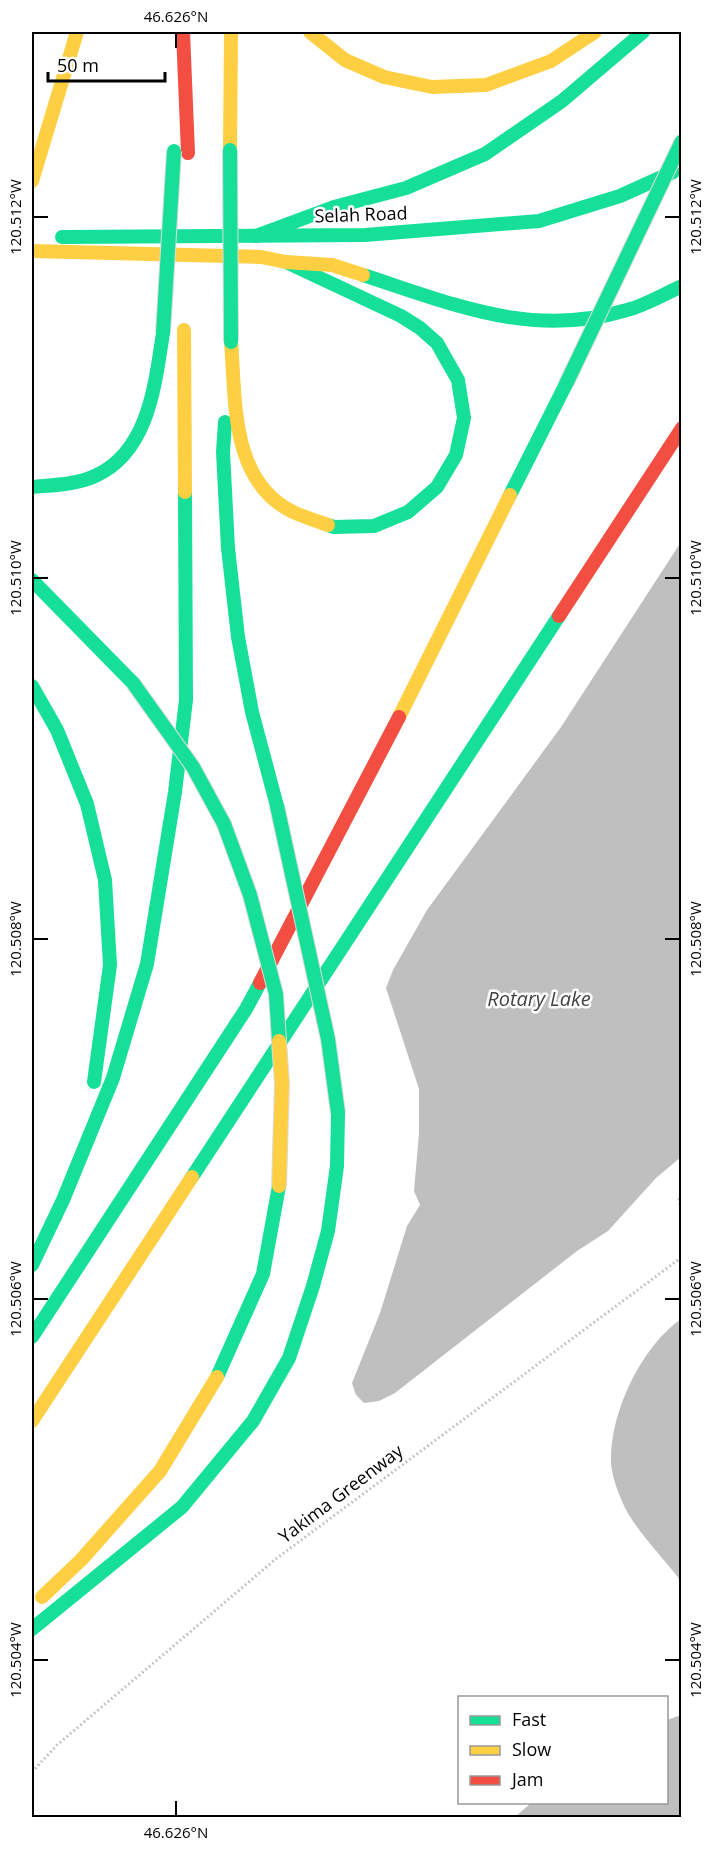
<svg xmlns="http://www.w3.org/2000/svg" width="713" height="1849" viewBox="0 0 713 1849" font-family="'Open Sans',sans-serif">
	<style>
		.water { fill: #bfbfbf }
		.lines { fill: none; stroke-linecap: round; stroke-linejoin: round }
		.path { stroke: #b9b9b9; stroke-width: 3; stroke-dasharray: 1.5 3; stroke-linecap: butt }
		.fast { stroke: #16e098; stroke-width: 14 }
		.slow { stroke: #ffcf43; stroke-width: 14 }
		.jam { stroke: #f24e42; stroke-width: 14 }
		.fast-bridge-casing { stroke: #dbdbdb; stroke-width: 16; stroke-linecap: butt }
		.slow-bridge-casing { stroke: #dbdbdb; stroke-width: 16; stroke-linecap: butt }
		.fast-bridge { stroke: #16e098; stroke-width: 14 }
		.slow-bridge { stroke: #ffcf43; stroke-width: 14 }
		.ticks { fill: none; stroke: #000; stroke-width: 2 }
		.labels { text-anchor: middle; stroke-width: 5; stroke-linejoin: round; paint-order: stroke }
		.street-label { font-size: 18px; fill: #000; stroke: #fff }
		.water-label { font-size: 20px; font-style: italic; fill: #444; stroke: #fff }
		.neatline { fill: none; stroke: #000; stroke-width: 2 }
		.ticks-label { font-size: 15px; text-anchor: middle; fill: #000 }
	</style>
	<rect width="100%" height="100%" fill="#fff"/>
	<g class="water">
		<path d="M681 542V1157L656 1178 608 1231 577 1251 395 1393 379 1401 364 1403 356 1395 352 1383 380 1313 407 1226 420 1205 414 1191 419 1133V1089L386 988 393 970 427 910 561 727Z"/>
		<path d="M681 1319V1581C666 1561 630 1524 622 1501 617 1490 611 1473 611 1461 610 1413 641 1347 681 1319Z"/>
		<path d="M681 1715V1817H515L531 1803 666 1802 667 1720Z"/>
	</g>
	<g class="lines">
		<g class="path">
			<path d="M682 1195 679 1200 682 1217"/>
			<path d="M32 1772 57 1745 277 1558 682 1257"/>
		</g>
		<g class="fast">
			<path d="M256 236 334 207 406 188 485 154 562 101 643 32"/>
			<path d="M62 237 365 235 539 221 620 196 673 172"/>
			<path d="M286 262 401 316 420 328 437 343 458 380 464 418 456 455 437 487 408 512 374 526 334 527 328 525"/>
			<path d="M363 275C453 304 532 339 627 310 646 305 664 294 682 286"/>
			<path d="M225 422 223 452 228 548 238 637 252 712 277 806"/>
			<path d="M32 487C53 485 75 485 95 476 149 452 155 384 163 333"/>
			<path d="M510 495 566 384"/>
			<path d="M32 580 133 683"/>
			<path d="M32 686 57 730 87 804 105 880 110 965 94 1082"/>
			<path d="M192 1177 559 616"/>
			<path d="M32 1265 63 1200 113 1078 147 964 175 792 186 700 185 492"/>
			<path d="M32 1337 246 1009 260 983"/>
			<path d="M217 1377 263 1274 279 1186"/>
			<path d="M32 1629 182 1507 253 1421 289 1358 313 1286 328 1231 337 1166 338 1113"/>
		</g>
		<g class="slow">
			<path d="M310 32 345 60 384 77 432 87 486 85 551 61 595 32"/>
			<path d="M230 150 231 32"/>
			<path d="M32 181 77 32"/>
			<path d="M32 251 261 257 286 262 332 265 363 275"/>
			<path d="M184 330 185 492"/>
			<path d="M231 342C236 401 230 481 293 512 304 517 316 521 328 525"/>
			<path d="M399 717 510 495"/>
			<path d="M32 1421 192 1177"/>
			<path d="M42 1597 81 1560 160 1471 217 1377"/>
		</g>
		<g class="jam">
			<path d="M183 32 188 153"/>
			<path d="M559 616 682 428"/>
			<path d="M260 983 399 717"/>
		</g>
		<defs>
			<g id="fast-bridge">
				<path d="M230 150 231 342"/>
				<path d="M163 333 174 151"/>
				<path d="M566 384 682 141"/>
				<path d="M133 683 193 767 224 824 250 895 276 994 279 1041"/>
				<path d="M277 806 328 1039 338 1113"/>
			</g>
			<path id="slow-bridge" d="M279 1186 282 1084 279 1041"/>
		</defs>
		<use href="#fast-bridge" class="fast-bridge-casing"/>
		<use href="#slow-bridge" class="slow-bridge-casing"/>
		<use href="#fast-bridge" class="fast-bridge"/>
		<use href="#slow-bridge" class="slow-bridge"/>
	</g>
	<path class="ticks" d="M176 33V48M33 217H48M665 217H680M33 578H48M665 578H680M33 939H48M665 939H680M33 1299H48M665 1299H680M33 1660H48M665 1660H680M176 1801V1816"/>
	<g class="labels">
		<g class="street-label">
			<text transform="translate(361 215) rotate(-2)" y="6">Selah Road</text>
			<text transform="translate(341 1494) rotate(-37)" y="6">Yakima Greenway</text>
		</g>
		<g class="water-label">
			<text x="539" y="1006">Rotary Lake</text>
		</g>
	</g>
	<rect width="713" height="1849" fill="none" stroke="#ffffff" stroke-width="66"/>
	<rect x="458" y="1696" width="210" height="108" fill="#ffffff" stroke="#999999" stroke-width="1.5"/>
	<rect x="470" y="1716" width="30" height="9" fill="#16e098" stroke="#999999" stroke-width="1.5"/>
	<text x="512" y="1726" font-size="18" fill="#000000">Fast</text>
	<rect x="470" y="1746" width="30" height="9" fill="#ffcf43" stroke="#999999" stroke-width="1.5"/>
	<text x="512" y="1756" font-size="18" fill="#000000">Slow</text>
	<rect x="470" y="1776" width="30" height="9" fill="#f24e42" stroke="#999999" stroke-width="1.5"/>
	<text x="512" y="1786" font-size="18" fill="#000000">Jam</text>
	<path d="M48 72v9h117v-9" fill="none" stroke="#000000" stroke-width="3"/>
	<text x="57" y="72" font-size="18" fill="#000000" stroke="#ffffff" stroke-width="4.5" paint-order="stroke">50 m</text>
	<rect x="33" y="33" width="647" height="1783" class="neatline"/>
	<g class="ticks-label">
		<text x="176" y="22">46.626°N</text>
		<text transform="translate(696 217) rotate(-90)" y="5">120.512°W</text>
		<text transform="translate(16 217) rotate(-90)" y="5">120.512°W</text>
		<text transform="translate(16 578) rotate(-90)" y="5">120.510°W</text>
		<text transform="translate(696 578) rotate(-90)" y="5">120.510°W</text>
		<text transform="translate(696 939) rotate(-90)" y="5">120.508°W</text>
		<text transform="translate(16 939) rotate(-90)" y="5">120.508°W</text>
		<text transform="translate(696 1299) rotate(-90)" y="5">120.506°W</text>
		<text transform="translate(16 1299) rotate(-90)" y="5">120.506°W</text>
		<text transform="translate(696 1660) rotate(-90)" y="5">120.504°W</text>
		<text transform="translate(16 1660) rotate(-90)" y="5">120.504°W</text>
		<text x="176" y="1838">46.626°N</text>
	</g>
</svg>
